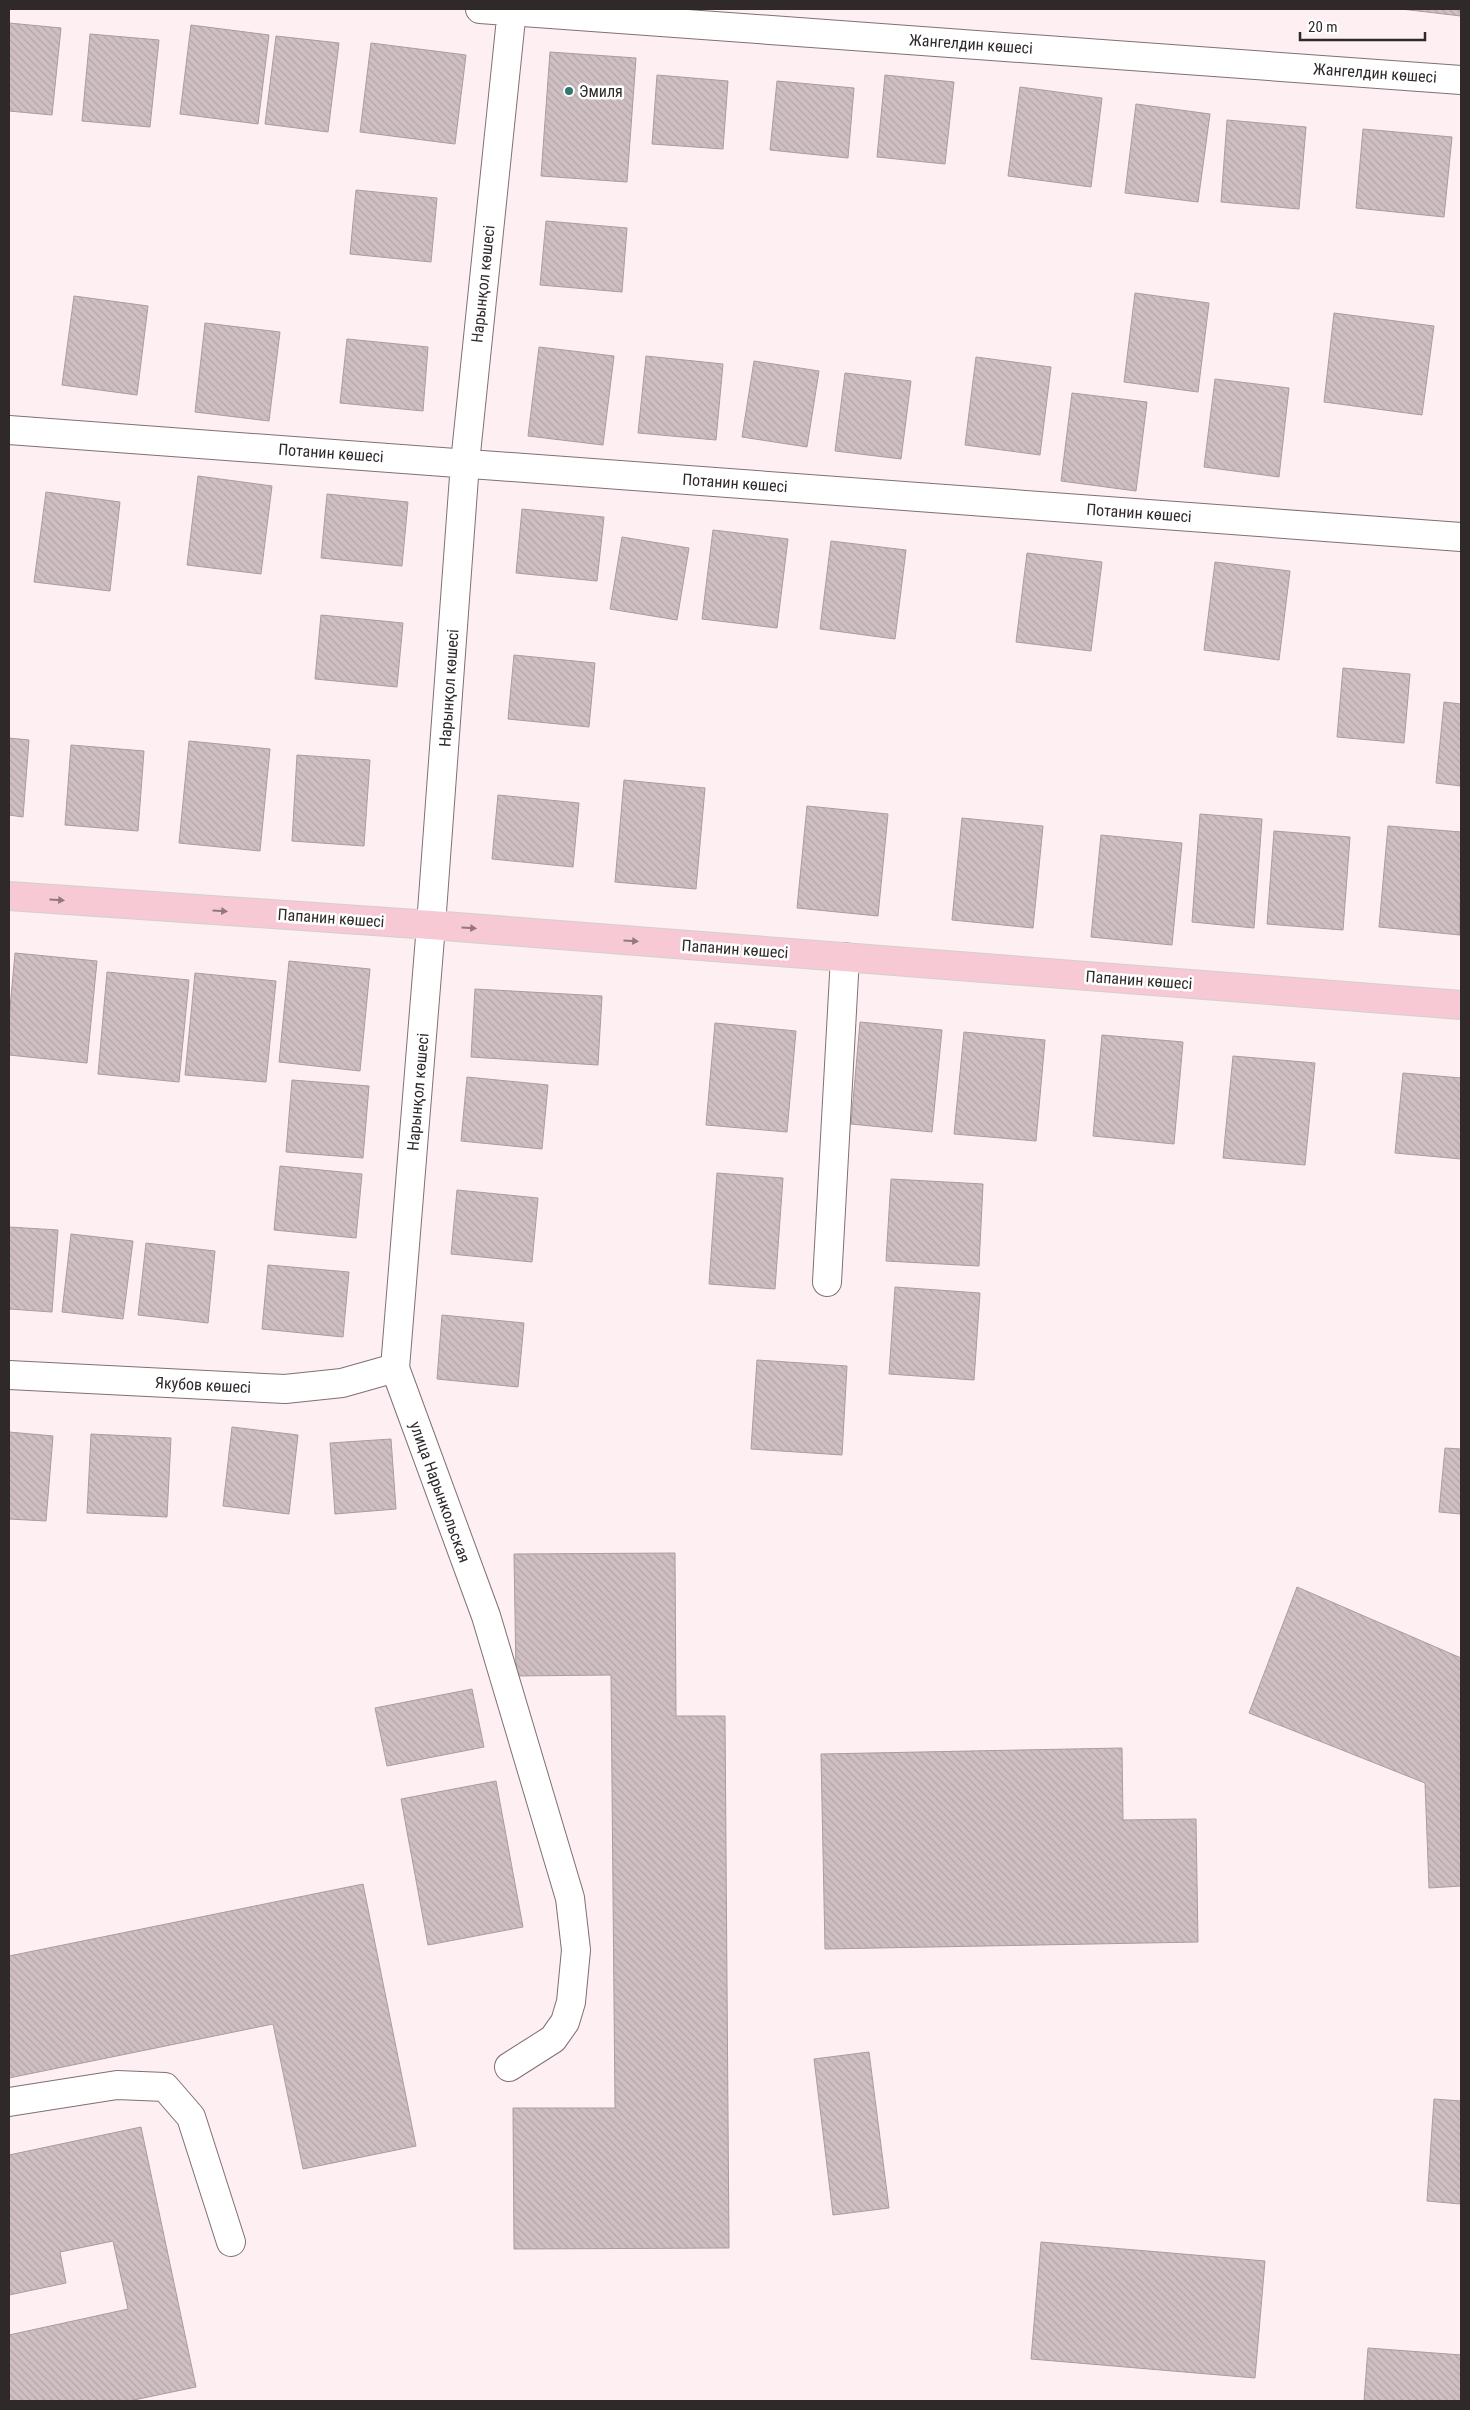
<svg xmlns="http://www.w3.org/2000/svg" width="1470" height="2410" viewBox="0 0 1470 2410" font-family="'Roboto Condensed',sans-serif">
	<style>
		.building { fill: url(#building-back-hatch); stroke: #ac9c9f }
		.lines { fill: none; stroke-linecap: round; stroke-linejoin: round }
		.minor-casing { stroke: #7e7073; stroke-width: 30 }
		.major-casing { stroke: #d1d0d0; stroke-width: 30 }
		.minor { stroke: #fff; stroke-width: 28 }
		.major { stroke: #f7c9d4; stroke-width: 28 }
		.oneway { fill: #93797f }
		.poi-dot { fill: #30776f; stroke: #fff; stroke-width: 2 }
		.labels { text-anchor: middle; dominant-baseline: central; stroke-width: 5; stroke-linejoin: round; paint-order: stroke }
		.street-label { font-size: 16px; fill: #2f292a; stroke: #fff }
		.poi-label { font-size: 16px; fill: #2f292a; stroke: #fff; text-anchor: start }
	</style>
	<defs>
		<pattern id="building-back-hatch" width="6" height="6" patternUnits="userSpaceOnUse" patternTransform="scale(1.25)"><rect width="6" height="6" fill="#cfbfc2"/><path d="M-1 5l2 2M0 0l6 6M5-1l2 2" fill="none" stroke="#b2a4a7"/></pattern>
	</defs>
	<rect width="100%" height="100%" fill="#fdeff2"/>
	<path class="building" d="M1401,9H1461V16Z
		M9,23L61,28L52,115L9,111Z
		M191,25L269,35L258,124L180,114Z
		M90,34L159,40L150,127L82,121Z
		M276,36L339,43L328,132L265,124Z
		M371,43L466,55L455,144L360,132Z
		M550,52L636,58L627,182L541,176Z
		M657,75L728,81L723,149L652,144Z
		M885,75L954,82L945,164L877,157Z
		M777,81L854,88L848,158L770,150Z
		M1020,87L1102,98L1091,187L1008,176Z
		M1136,104L1210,114L1198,202L1125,193Z
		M1227,120L1306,127L1299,209L1221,202Z
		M1363,129L1452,137L1444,217L1356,208Z
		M356,190L437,198L431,262L350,254Z
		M546,221L627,228L622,292L540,285Z
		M1135,293L1209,303L1198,392L1124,382Z
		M74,296L148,306L137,395L62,385Z
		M1334,313L1434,326L1422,415L1324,402Z
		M205,323L280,332L269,421L195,412Z
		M347,339L428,347L423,411L340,403Z
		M539,347L614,356L603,445L528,436Z
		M646,356L723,364L716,440L638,433Z
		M976,357L1051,367L1040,455L965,445Z
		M754,361L819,371L807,447L742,437Z
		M845,373L911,381L901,459L835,451Z
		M1215,379L1289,388L1279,477L1204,467Z
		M1072,393L1147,402L1136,491L1061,481Z
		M198,476L272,486L261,574L187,565Z
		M46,492L120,502L110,591L34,582Z
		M327,494L408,502L402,566L321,558Z
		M522,509L604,517L597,581L516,573Z
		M713,530L788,539L777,628L702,619Z
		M622,537L689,548L677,620L610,609Z
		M831,541L906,550L895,639L820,629Z
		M1027,553L1102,562L1091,651L1016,642Z
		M1215,562L1290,571L1279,660L1204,650Z
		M321,615L403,623L397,687L315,679Z
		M514,655L595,663L589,727L508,719Z
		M1343,668L1410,674L1404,743L1337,737Z
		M1444,702L1461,704V786L1436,783Z
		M9,738L29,740L23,817L9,815Z
		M189,741L270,749L260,851L179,843Z
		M71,745L144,751L138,831L65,825Z
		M297,755L370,760L364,846L292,841Z
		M624,780L705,788L696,889L615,882Z
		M498,795L579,803L573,867L492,859Z
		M807,806L888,814L878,916L797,908Z
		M1200,814L1262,819L1254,928L1192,922Z
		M962,818L1043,826L1033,928L952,920Z
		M1388,826L1461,832L1460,935L1379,927Z
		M1274,831L1350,837L1343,930L1267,924Z
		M1101,835L1182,843L1172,945L1091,937Z
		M15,953L97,961L87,1063L9,1055V1019Z
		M289,961L370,969L360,1071L279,1062Z
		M107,972L189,980L179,1082L98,1074Z
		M195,973L276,981L266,1082L185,1075Z
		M475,989L602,996L598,1065L471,1057Z
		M860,1022L942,1030L932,1132L851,1124Z
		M715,1023L796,1031L787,1132L706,1125Z
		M964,1032L1045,1040L1036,1141L954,1134Z
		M1102,1035L1183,1042L1174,1144L1093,1136Z
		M1233,1056L1315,1063L1305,1165L1223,1158Z
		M1403,1073L1461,1078V1159L1395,1153Z
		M467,1077L548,1085L542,1149L461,1141Z
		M292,1080L369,1086L363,1158L286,1152Z
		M280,1166L362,1174L356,1238L274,1230Z
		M717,1173L783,1178L775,1289L709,1284Z
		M891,1179L983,1184L979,1266L886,1261Z
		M457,1190L538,1198L532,1262L451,1254Z
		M9,1227L58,1230L52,1312L9,1309Z
		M71,1234L133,1241L123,1319L62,1312Z
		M146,1243L215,1251L208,1323L138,1315Z
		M268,1265L349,1272L343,1337L262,1329Z
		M895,1287L980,1293L974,1380L889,1374Z
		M442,1315L524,1323L518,1387L437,1379Z
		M757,1360L847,1366L842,1455L751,1449Z
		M232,1427L298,1435L289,1514L223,1506Z
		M9,1432L53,1436L46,1521L9,1519Z
		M91,1434L171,1438L167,1517L87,1513Z
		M391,1439L396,1509L335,1514L330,1443Z
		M1445,1448L1461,1449V1514L1439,1512Z
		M675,1553L676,1716H725L729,2248L514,2249L513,2108H615L611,1675L516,1676L514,1554Z
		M1297,1587L1461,1658V1886L1429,1888L1425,1783L1249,1713Z
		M472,1689L484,1747L387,1766L375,1708Z
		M1122,1748L1123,1820L1196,1819L1198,1942L825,1949L821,1754Z
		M496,1781L523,1927L428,1945L401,1799Z
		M363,1884L416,2146L303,2169L273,2024L9,2078V1956Z
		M869,2052L889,2208L833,2215L814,2059Z
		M1434,2099L1461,2101V2204L1427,2201Z
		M141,2127L196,2387L129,2401H9V2335L128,2309L113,2241L60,2252L66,2283L9,2295V2155Z
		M1041,2242L1265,2261L1255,2378L1031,2359Z
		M1368,2348L1461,2355V2401H1364Z"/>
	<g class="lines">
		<g class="minor-casing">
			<path id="minor" d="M480,9L1461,80
				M9,430L1461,537
				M827,1282L845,957
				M9,1375L285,1389L342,1383L395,1368
				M509,2067L553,2039L565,2022L571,2002L576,1950L570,1898L486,1616L395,1368L431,925L465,463L512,9
				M9,2102L117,2085L165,2087L191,2117L231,2242"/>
		</g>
		<g class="major-casing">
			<path id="major" d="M9,896L431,925L1461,1005"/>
		</g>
		<use href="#minor" class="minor"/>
		<use href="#major" class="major"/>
	</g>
	<defs><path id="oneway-solid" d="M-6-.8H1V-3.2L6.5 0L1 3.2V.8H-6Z" transform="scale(1.25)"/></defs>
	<g class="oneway">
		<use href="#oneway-solid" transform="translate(57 900) rotate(4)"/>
		<use href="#oneway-solid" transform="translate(220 911) rotate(4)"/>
		<use href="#oneway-solid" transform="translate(469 928) rotate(4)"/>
		<use href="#oneway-solid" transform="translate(631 941) rotate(4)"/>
	</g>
	<circle class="poi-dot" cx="569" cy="91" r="5"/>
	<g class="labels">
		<g class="street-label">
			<text transform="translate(971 44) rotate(4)">Жангелдин көшесі</text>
			<text transform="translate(1375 73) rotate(4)">Жангелдин көшесі</text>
			<text transform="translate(483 284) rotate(-84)">Нарынқол көшесі</text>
			<text transform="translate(331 453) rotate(4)">Потанин көшесі</text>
			<text transform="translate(735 483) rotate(4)">Потанин көшесі</text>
			<text transform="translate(1139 513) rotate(4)">Потанин көшесі</text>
			<text transform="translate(449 688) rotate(-86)">Нарынқол көшесі</text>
			<text transform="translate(331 918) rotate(4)">Папанин көшесі</text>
			<text transform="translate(735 949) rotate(4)">Папанин көшесі</text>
			<text transform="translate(1139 980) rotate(4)">Папанин көшесі</text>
			<text transform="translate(418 1092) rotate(-85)">Нарынқол көшесі</text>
			<text transform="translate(203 1385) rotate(3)">Якубов көшесі</text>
			<text transform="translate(440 1492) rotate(70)">улица Нарынкольская</text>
		</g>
		<g class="poi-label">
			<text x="579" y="91">Эмиля</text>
		</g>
	</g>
	<rect width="1470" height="2410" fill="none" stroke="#2f292a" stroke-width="20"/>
	<path d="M1300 32v8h125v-8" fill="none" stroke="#2f292a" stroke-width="2.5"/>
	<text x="1308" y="32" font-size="15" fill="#2f292a" stroke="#ffffff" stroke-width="4" paint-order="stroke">20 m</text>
</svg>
